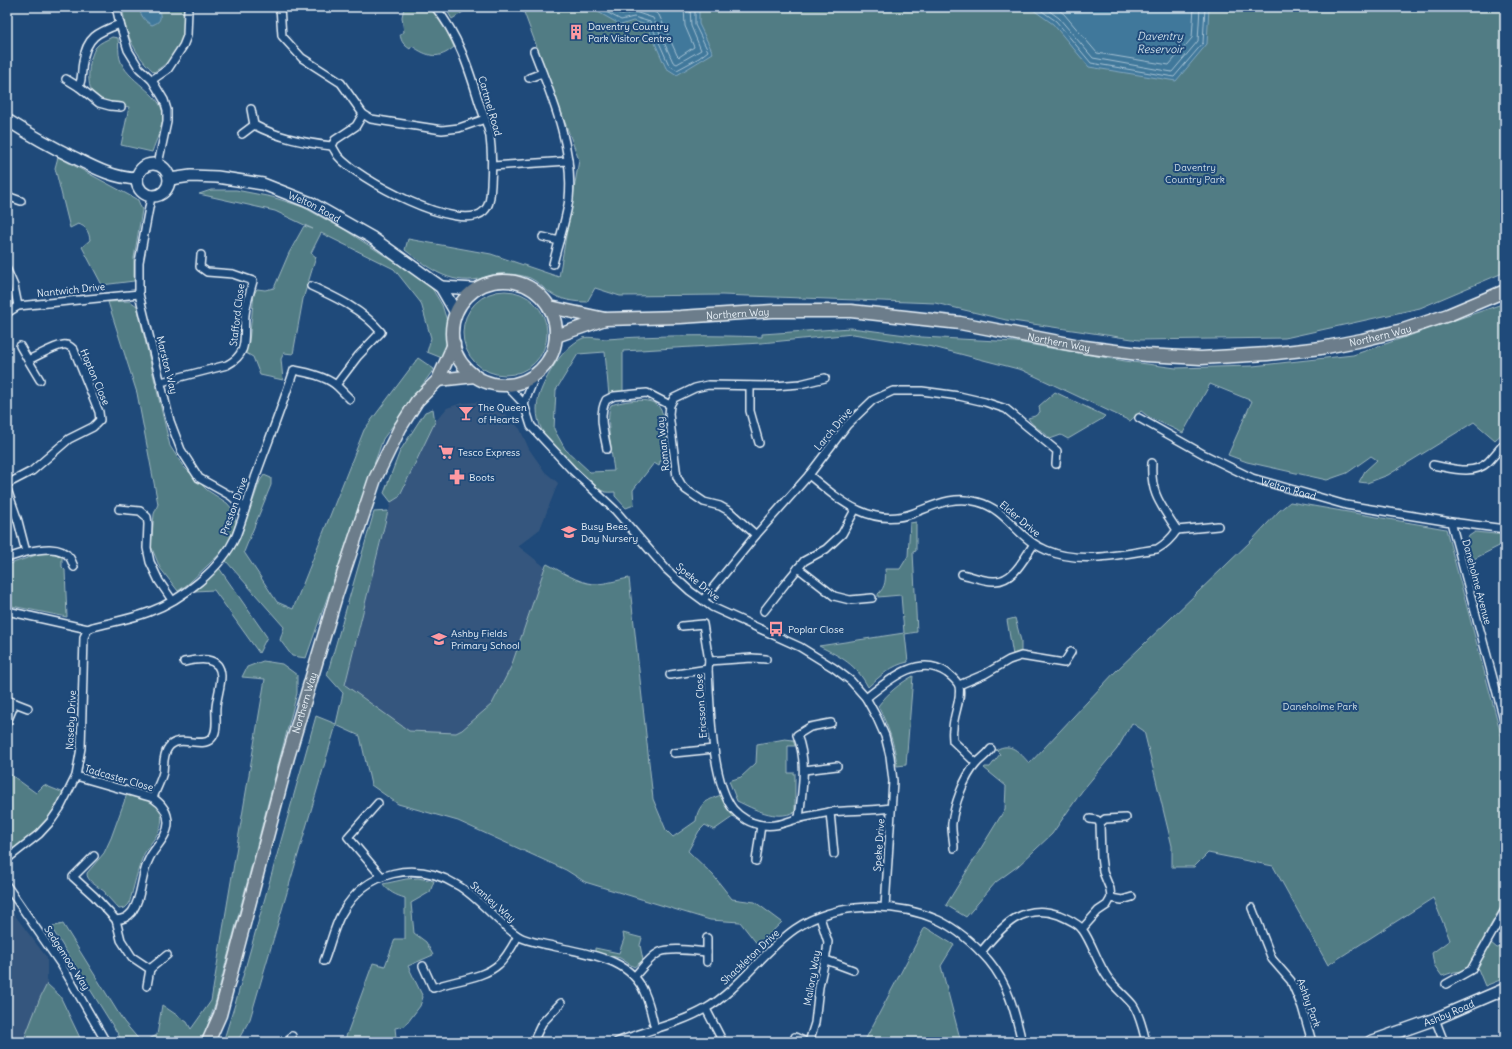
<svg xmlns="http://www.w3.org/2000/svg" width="1512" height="1049" viewBox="0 0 1512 1049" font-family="Delius,sans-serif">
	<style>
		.built { fill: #36577e }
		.green { fill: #517c84; stroke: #9cb6be }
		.water { fill: #40789b; stroke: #83a8c0 }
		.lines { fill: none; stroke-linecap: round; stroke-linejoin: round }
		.shore { stroke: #a5c1d3; stroke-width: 1 }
		.street-casing { stroke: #e8f1f8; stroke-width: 10 }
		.secondary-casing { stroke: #e8f1f8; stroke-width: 14 }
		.primary-casing { stroke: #e8f1f8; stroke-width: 15 }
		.street { stroke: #1f4a7a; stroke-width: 7 }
		.secondary { stroke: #1f4a7a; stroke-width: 11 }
		.primary { stroke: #6c7d8b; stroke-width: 12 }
		.labels { text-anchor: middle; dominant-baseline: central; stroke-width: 4; stroke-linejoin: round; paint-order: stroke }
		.poi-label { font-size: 10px; fill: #e8f1f8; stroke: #1f4a7a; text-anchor: start }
		.street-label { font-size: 10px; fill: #e8f1f8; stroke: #1f4a7a }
		.park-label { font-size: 10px; fill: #d1dfe7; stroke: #1f4a7a }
		.water-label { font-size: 11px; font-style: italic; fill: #cfdfea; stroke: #1f4a7a }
	</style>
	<rect width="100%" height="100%" fill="#1f4a7a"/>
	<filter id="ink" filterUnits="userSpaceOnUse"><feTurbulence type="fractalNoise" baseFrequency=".025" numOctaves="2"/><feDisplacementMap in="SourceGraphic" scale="8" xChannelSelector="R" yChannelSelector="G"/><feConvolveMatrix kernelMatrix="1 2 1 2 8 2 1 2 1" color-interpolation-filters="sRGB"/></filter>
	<g filter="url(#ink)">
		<path class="built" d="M479,402L501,409L520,429L529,449L545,472L558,483L540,529L518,546L545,567L511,667L492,704L462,730L456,733L409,731L345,686L391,502L400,497L435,422L447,408L462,403Z
			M7,905L47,958V984L60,996L82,1042H7Z"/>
		<path class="green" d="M121,7H185C183,16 185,23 185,32C184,50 168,63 154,72C140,60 130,43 125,25C124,19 124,13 121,7Z
			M404,7H430L447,32L454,47C439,60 428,57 412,46L410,49C404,45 401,42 400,34L404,32L402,17Z
			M448,7H471L452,19L446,9Z
			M522,7H1505V272L1420,308L1285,338L1139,340L1006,320L935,303L722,295L620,296L595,288L587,302C574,302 560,300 549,292C543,288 537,281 530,278C519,274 504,273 493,275C488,276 484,278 479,279C449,285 427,267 405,250L408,239L491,254L559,277L579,160Z
			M112,37L118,38C119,44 118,53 120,59C126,81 161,93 163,114C163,127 156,140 152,152L121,145L129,107C118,104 102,103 94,94C85,86 89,56 96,47C100,42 107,40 112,37Z
			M58,157L138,200L142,210L134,258V281L102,285L82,247L90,240C89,232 86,226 78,224L70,228L55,168Z
			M211,190H236L272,197L303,207L345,230L424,281L433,290L442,305L449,327V347L442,358L427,352L431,338L421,303L394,269L321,233L311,253L316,257L303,299L293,354L284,353L281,359L283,380L260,375L253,357L244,352L249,342L254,294L257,289L265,290L274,288L289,253L304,226L313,229L275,211L199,194Z
			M463 333a42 42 0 1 1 84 0a42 42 0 1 1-84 0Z
			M130,301L137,306L170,446L183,466L207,490L227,503L233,510L236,523L227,547L188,584L178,591L160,568L151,546L154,514L158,504L137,393L108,302Z
			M1505,303V431L1495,440L1474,422L1388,475L1367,483L1359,482L1365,471L1377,460L1371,456L1347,473L1327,480L1247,462L1228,455L1252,401L1210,384L1183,433L1149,417L1141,411L1130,421L1022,370L933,347L853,334L761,343L623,351V392L609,396L605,352L578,354L556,390L554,429L565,449L590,472L614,471C612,456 605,416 611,405C623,401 651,396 659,407C668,418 667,448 669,463L660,461L659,466L654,463L633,490L634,505L626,508L615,496V492C611,492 606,493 603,491C598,490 592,484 588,480C567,464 537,439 537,409C537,394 546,379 553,367C560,356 571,343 583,338C588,336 601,339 607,339C659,335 710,335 762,337V334L851,328L922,337L1016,342L1125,361L1176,368L1253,366L1353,355Z
			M418,358L434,369L383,439L306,658L292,656L280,640L284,627L226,561L240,538L260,481L264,475L271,478V485L244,552L277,602L293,609L364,430Z
			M1055,392L1105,416L1102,419L1068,439L1061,435L1050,439C1043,429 1034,429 1028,418L1035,416L1040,412L1039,406Z
			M433,409L435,422L399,497L391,502L384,493L400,451L425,412Z
			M1290,502L1446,529L1505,749V900L1484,937L1497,948L1505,946V978L1485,986L1478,969L1454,972L1442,976L1434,965L1432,953L1450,940L1433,898L1328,965L1273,866L1208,853L1194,867H1172V846L1144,731L1132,723L1117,749L1082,791L1052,834L1018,866L996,882L966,917L946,905L1005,809L1006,786L984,768L985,767H990L1000,754L996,750C1011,741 1020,753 1029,763H1030L1116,671L1252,540L1279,511Z
			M388,511L345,685L409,731L456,733L462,730L492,704L511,667L545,567L547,564C561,571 578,583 594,584C606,584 618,580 629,578L653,799L666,830L673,837L696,821C698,804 707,800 721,795L728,809L734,816L714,830L705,825L699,831L688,851L713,875L732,899L755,902L782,922L758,945L740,922L710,920L585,882L566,870L458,821L398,804L371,785L360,736L336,725L250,1019L237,1042H223L236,1001L316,716L336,724L343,693L327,675L374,512Z
			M916,522V551L913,552L917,632L905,634L908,662C892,665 880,676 868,687C856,664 841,657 819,646L904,633L901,595L878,597V594C886,587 886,578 885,569H900L908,556L910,523Z
			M1475,532L1505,535V543L1470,561L1465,543L1469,536Z
			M42,553H53L62,557V567L65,570L67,617L7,605V565Z
			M219,568L267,637L259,653L214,590L195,591Z
			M1015,618L1021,641V653L1013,655L1007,620Z
			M263,661L282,664L297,675V693L215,1004L205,1033L198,1042H143L157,1035L162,1005L187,1022L191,1029L211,1001L265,679L242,677L247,667Z
			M913,676L906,765L897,766C895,744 888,726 878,706C888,693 899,684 913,676Z
			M785,739L793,740L795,746H788V773H795V812C775,821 754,809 737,801L729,781L741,777L756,763L757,744Z
			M7,772L36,793L44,785L64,793L45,822L27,839L7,854Z
			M127,794C134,796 144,797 151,801C163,808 164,822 158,833C154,840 148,846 144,854C137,870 134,887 129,904L125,908L119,909L106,895L105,892C99,887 86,881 87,873L104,853L111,838Z
			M418,878L434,881L430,892L411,903L414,933L426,942L433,955L408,966L423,997L420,1006L405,1026L395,1028L396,1037L393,1042H344L373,963L385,966L395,939H405V898C395,895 389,892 383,884L406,879Z
			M63,924L124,1022L141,1042H123L51,927Z
			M925,927L954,945L941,966L961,1042H864Z
			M623,933L642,938L640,945L643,960L634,967L620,958L595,952V948L619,953L624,939Z
			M47,984L60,996L82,1042H23L40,998Z"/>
		<path class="water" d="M138,7H159C160,17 163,21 152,25C144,21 141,15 138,7Z
			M589,7H699V24L713,53L677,75L666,68L647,25L633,21L621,25Z
			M1029,7H1209L1207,44L1176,81L1089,67L1053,24Z"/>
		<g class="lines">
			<path class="shore" d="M597,7L621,20L634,17L650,22L669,65L677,70L699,58L708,51L695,25V7
				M607,7L622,15L635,12L653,18L673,62L677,64L701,50L691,26L690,7
				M640,7L653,11L659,15L677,55L679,57L694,47L685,26L684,7
				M1036,7L1056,21L1091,63L1174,77L1203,43L1205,7
				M1044,7L1059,18L1093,58L1172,72L1198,41L1200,7
				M1055,7L1064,14L1097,53L1169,65L1192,38L1194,7"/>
			<g class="street-casing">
				<g id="street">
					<path d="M114,7L117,11L120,24L128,50L139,68L152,80L164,100L167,110V122L158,164"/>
					<path d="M280,7L282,36L302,58L341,83L363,114L371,119L442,130L459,128L485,119"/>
					<path d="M534,51C552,97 574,148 569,199C566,221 558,243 553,264"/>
					<path d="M529,78L542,73"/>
					<path d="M66,79L79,87L99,103L110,106L121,107"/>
					<path d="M152,80L168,69L183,46L187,36L188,9"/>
					<path d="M79,87C83,76 81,72 83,62C86,37 98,32 120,24"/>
					<path d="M251,109L254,125"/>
					<path d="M242,134L254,125C279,138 304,143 332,146L335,140L356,126L363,114"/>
					<path d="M332,146C334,149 336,153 338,156C356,178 460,235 484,211C491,204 490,194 491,185C492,169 492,153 490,137C488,125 483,114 479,102C469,69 458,34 435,7"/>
					<path d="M492,166L568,161"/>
					<path d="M7,196L21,201"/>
					<path d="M151,197L139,262V294L170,421L181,450L199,478L231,496L245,508"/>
					<path d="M543,237L559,241"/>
					<path d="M7,270L14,286L18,306"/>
					<path d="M7,313L18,306L139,294"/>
					<path d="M20,346L28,360"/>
					<path d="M161,382L227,365C250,353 243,337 245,315C246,304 250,292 253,281L233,274L207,272L200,267L201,255"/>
					<path d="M336,385L350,399"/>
					<path d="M506,385L524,404L531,426L572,470L615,510L666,569L690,591L712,607L800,647L834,668L851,681L866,698L877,718L885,736L890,756L893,781L885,907"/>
					<path d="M750,386V411L759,443"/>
					<path d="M524,404L536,374"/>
					<path id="s1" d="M1139,418L1205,455L1252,478L1346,505L1451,522"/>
					<path d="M607,449C604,433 598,415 606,400L614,396L647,393L670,405"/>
					<path d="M1152,463C1150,494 1161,505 1177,530L1218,526"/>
					<path d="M1433,465C1451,468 1473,476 1488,462C1494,456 1499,449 1505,443"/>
					<path d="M809,475C839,500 871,529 914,513C935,505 954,495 978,502C1004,509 1012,529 1033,543C1037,546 1042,548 1046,550C1081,565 1120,554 1157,549C1166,544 1171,539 1177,530"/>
					<path d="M7,484L32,471L69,439L93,427L100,420L99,412L74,350C71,347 68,344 63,345C54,346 38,356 28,360L40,380"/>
					<path d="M7,489L18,521L26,552C40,549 61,545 70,558C72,561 73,565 74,567"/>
					<path d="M119,509L140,511L147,517L148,524L147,548L150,562L159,581L172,600"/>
					<path d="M1505,529L1451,522L1505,723"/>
					<path d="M756,535L729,511L720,506L704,502L685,489L681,484L677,477L669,414L670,405L674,398L695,388L708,385L774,386L800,384L825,378"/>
					<path d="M7,558L26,552"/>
					<path d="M798,568L834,596L850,600L872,598"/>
					<path d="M962,574C971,576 986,582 995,581C1014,581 1024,558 1034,544"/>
					<path d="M703,600L756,535L809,475L847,425L873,400L893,391H922L959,396L985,402L1006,409L1057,451L1056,464"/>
					<path d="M7,611L88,629L93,627C112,622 131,619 149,612C182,600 221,569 236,536C243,518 249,497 255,478C268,442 282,407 294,370C309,373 324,376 336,385L358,356L381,332C363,310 337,298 311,286"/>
					<path d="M764,611L785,584L804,561L826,549L842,534L855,510"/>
					<path d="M682,626L703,624L709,661L708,669C710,704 711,781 733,809C740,817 751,824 762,825C778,827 785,822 800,818C810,816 820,814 830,812C850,810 871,811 891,808"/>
					<path d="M709,661L752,658L766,659"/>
					<path d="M670,675L708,669"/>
					<path d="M959,685L985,674L1009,660L1021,656L1064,663L1071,652"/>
					<path d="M866,698C888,681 918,653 947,673C951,676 957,681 959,686C962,699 953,715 953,729C952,733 953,737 953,741L976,763"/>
					<path d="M7,700L15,703L7,722"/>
					<path d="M15,703L28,708"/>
					<path d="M674,753L714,749"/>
					<path d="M804,770L837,766"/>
					<path d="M76,776L153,798C162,804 168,811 168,823C168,836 156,846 150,857C140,875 143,896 132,912C127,918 123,919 116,920"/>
					<path d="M153,798C156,789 161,781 163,772C164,764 163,755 168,748C178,733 201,749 211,739C219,732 215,716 216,707C217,697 221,686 221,676C220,655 198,659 184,662"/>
					<path d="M378,803L348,837L381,876"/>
					<path d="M830,812L834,854"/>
					<path d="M799,819C802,789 808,763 797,735L810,727L831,723"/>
					<path d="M1090,819L1097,820L1100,823"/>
					<path d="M954,848C954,840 951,831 952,823C954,806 964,777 976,764C981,758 986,756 991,749"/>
					<path d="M94,856L73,877L94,896L116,920L121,940L132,957L150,969L147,986"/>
					<path d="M7,859L39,834L51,821L60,808L76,776L81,748L84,637L88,629"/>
					<path d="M756,861L761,825"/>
					<path d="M7,886L62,966L106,1042"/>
					<path d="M1111,898L1122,900L1132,897"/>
					<path d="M1252,908L1272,959L1291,981L1302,1007L1312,1042"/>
					<path d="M1082,929L1098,911L1107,905L1111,898L1110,889L1103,872L1101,857L1100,823L1105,819L1126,818"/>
					<path d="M707,938V962"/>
					<path d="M981,952C1002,926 1023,902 1059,915C1066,918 1078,923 1082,929C1093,944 1097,963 1108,978C1115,988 1125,995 1133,1005C1140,1015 1143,1030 1146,1042"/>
					<path d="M826,960L853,970"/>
					<path d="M324,961C330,946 334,926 342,913C366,870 416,860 457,885C480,898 496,922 518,936C528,942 541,943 553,946C586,954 631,957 645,994C650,1005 652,1017 655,1029"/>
					<path d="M423,966L433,988C453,980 483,979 499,964C507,957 513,945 518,936"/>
					<path d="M150,969L167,955"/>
					<path d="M635,976C642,968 650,957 660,952C671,947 695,951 707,952"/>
					<path d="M1446,984L1471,970L1505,910"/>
					<path d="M706,1009L723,1042"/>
					<path d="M1435,1019L1444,1042"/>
					<path d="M795,1037L806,1042"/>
					<path d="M289,1042L292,1036"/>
					<path d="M533,1042L542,1023L561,1003"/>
					<path d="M617,1042C646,1030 677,1025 705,1009C740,989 762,952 795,929C835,902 895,901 938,920C957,929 976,946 989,961C1009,985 1015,1013 1022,1042"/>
					<path d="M809,1042L815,1023L819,987L827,950L828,942L820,917"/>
				</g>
			</g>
			<g class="secondary-casing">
				<g id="secondary">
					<path d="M7,120C29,134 52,147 75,158C95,168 114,178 137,179"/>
					<circle cx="153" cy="180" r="16"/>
					<path id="s2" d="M170,179L191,176L217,177L263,184L311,203L371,237L441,287L456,313"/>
					<path d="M441,287L475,289"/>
					<path id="s3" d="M1370,1042L1435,1019L1505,989"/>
				</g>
			</g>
			<g class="primary-casing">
				<g id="primary">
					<circle cx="504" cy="333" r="52"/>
					<path id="s4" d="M550,307L605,319L680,317L773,311H851L960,323L1085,347L1146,355L1201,358L1267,354L1321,348L1362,340L1403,330L1448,315L1505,291"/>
					<path d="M556,336L605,319"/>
					<path d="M438,380L475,376"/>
					<path id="s5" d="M208,1042L220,1015L288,757L336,596L375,479L400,428L417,401L438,380L454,344"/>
				</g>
			</g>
			<use href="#street" class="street"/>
			<use href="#secondary" class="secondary"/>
			<use href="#primary" class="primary"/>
		</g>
	</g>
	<defs>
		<g id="building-bare" transform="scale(1.2)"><path d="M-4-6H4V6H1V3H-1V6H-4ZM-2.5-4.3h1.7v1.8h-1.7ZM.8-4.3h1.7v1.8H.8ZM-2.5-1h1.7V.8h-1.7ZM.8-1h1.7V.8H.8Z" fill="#ff9aa2" stroke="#1f4a7a" stroke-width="2.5" paint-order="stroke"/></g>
		<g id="bar-bare" transform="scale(1.2)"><path d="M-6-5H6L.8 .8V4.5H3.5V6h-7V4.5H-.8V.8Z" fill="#ff9aa2" stroke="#1f4a7a" stroke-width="2.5" paint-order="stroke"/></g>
		<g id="supermarket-bare" transform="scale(1.2)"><path d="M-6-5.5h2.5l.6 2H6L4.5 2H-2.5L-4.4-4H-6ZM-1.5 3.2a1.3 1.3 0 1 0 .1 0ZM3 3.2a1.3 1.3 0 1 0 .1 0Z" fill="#ff9aa2" stroke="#1f4a7a" stroke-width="2.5" paint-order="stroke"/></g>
		<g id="pharmacy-bare" transform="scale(1.2)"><path d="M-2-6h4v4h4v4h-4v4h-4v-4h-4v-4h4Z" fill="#ff9aa2" stroke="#1f4a7a" stroke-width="2.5" paint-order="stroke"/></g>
		<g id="school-bare" transform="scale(1.2)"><path d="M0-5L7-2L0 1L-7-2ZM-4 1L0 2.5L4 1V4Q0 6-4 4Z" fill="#ff9aa2" stroke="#1f4a7a" stroke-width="2.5" paint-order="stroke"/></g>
		<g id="bus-bare" transform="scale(1.2)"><path d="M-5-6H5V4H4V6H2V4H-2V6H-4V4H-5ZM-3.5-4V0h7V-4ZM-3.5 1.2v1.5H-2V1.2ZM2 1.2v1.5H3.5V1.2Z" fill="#ff9aa2" stroke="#1f4a7a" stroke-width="2.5" paint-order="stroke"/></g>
	</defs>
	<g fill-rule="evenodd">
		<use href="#building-bare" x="576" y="32"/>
		<use href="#bar-bare" x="466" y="413"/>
		<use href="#supermarket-bare" x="446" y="452"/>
		<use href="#pharmacy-bare" x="457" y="477"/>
		<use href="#school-bare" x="569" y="532"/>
		<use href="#bus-bare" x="776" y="629"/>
		<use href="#school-bare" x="439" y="639"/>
	</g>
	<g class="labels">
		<g class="poi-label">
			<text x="588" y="26">Daventry Country<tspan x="588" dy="12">Park Visitor Centre</tspan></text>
			<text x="478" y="407">The Queen<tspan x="478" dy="12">of Hearts</tspan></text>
			<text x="458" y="452">Tesco Express</text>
			<text x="469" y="477">Boots</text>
			<text x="581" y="526">Busy Bees<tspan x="581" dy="12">Day Nursery</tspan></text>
			<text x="788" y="629">Poplar Close</text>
			<text x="451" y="633">Ashby Fields<tspan x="451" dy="12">Primary School</tspan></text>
		</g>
		<g class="street-label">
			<text transform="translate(490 106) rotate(74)">Cartmel Road</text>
			<text stroke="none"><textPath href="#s2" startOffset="150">Welton Road</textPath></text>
			<text transform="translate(71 290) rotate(-6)">Nantwich Drive</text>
			<text stroke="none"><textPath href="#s4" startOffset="189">Northern Way</textPath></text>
			<text transform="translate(237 315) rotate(-83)">Stafford Close</text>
			<text stroke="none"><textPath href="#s4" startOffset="837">Northern Way</textPath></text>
			<text stroke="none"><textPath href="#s4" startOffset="513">Northern Way</textPath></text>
			<text transform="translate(167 365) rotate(76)">Marston Way</text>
			<text transform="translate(95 377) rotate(67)">Hopton Close</text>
			<text transform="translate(833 429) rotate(-50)">Larch Drive</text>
			<text transform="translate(663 444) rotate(-96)">Roman Way</text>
			<text stroke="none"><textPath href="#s1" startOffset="166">Welton Road</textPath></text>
			<text transform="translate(234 506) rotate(-70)">Preston Drive</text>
			<text transform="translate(1020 519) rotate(40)">Elder Drive</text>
			<text transform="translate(698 582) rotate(39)">Speke Drive</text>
			<text transform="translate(1477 582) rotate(75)">Daneholme Avenue</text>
			<text stroke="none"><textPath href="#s5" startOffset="353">Northern Way</textPath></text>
			<text transform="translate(701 706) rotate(-94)">Ericsson Close</text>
			<text transform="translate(71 720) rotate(-87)">Naseby Drive</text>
			<text transform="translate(119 778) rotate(16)">Tadcaster Close</text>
			<text transform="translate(879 845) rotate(-86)">Speke Drive</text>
			<text transform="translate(493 902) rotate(41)">Stanley Way</text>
			<text transform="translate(750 957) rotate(-43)">Shackleton Drive</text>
			<text transform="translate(67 958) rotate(57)">Sedgemoor Way</text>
			<text transform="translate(812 978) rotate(-80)">Mallory Way</text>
			<text transform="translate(1309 1003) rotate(70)">Ashby Park</text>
			<text stroke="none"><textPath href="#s3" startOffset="84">Ashby Road</textPath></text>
		</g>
		<g class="park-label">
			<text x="1195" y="167">Daventry<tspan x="1195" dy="12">Country Park</tspan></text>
			<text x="1320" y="706">Daneholme Park</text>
		</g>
		<g class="water-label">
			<text x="1160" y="36">Daventry<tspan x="1160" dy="13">Reservoir</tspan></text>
		</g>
	</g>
	<rect width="1512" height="1049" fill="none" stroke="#1f4a7a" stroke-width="24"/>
	<rect x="12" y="12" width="1488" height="1025" fill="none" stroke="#e8f1f8" stroke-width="1.5" filter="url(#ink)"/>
</svg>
